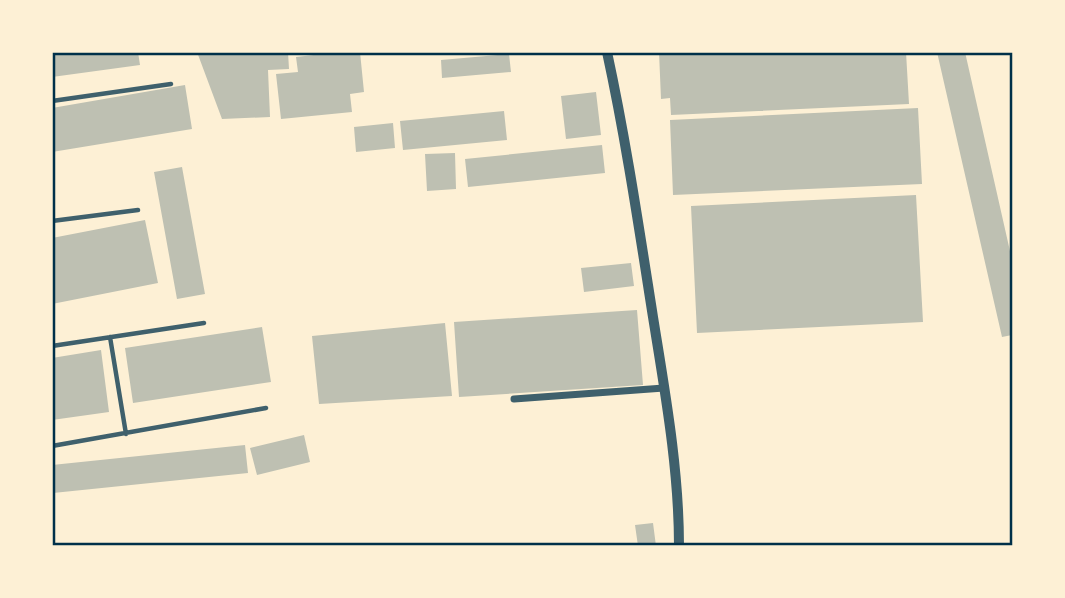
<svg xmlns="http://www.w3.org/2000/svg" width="1065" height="598" viewBox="0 0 1065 598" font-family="Rubik,sans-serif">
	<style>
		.building { fill: #bec0b2 }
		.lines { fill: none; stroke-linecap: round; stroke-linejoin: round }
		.service { stroke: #3f606c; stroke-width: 4.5 }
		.minor { stroke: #3f606c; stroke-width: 7 }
		.tertiary { stroke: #3f606c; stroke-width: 10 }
		.neatline { fill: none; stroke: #003049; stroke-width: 2.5 }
	</style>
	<rect width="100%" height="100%" fill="#fdf0d5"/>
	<path class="building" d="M52,52H138L140,65L52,77Z
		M197,52H288L289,69L268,70L270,117L222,119Z
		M340,52H360L364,92L350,94L352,112L281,119L276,74L298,72L296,57Z
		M659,52H906L909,104L671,115L670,98L661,99Z
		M937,52H965L1012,260V335L1002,337Z
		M509,54L511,72L442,78L441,60Z
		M185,85L192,129L52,152V108Z
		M596,92L601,135L566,139L561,96Z
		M918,108L922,184L673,195L670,120Z
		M504,111L507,140L403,150L400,121Z
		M393,123L395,148L356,152L354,127Z
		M602,145L605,173L468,187L465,159Z
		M455,153L456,189L427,191L425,154Z
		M182,167L205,294L177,299L154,172Z
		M916,195L923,322L697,333L691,206Z
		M145,220L158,283L52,304V238Z
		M631,263L634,286L584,292L581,268Z
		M637,310L643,385L459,397L454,322Z
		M445,323L452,396L319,404L312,336Z
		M262,327L271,382L133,403L125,348Z
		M101,350L109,412L52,420V358Z
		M304,435L310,462L257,475L250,448Z
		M245,445L248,473L53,493L52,465Z
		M653,523L656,546H638L635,525Z"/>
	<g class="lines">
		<path class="service" d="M52,101L171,84
			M52,221L138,210
			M110,337L126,434
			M52,346L204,323
			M52,446L266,408"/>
		<path class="minor" d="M514,399L664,388"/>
		<path class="tertiary" d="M607,52C626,140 639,228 653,317C665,392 679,469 679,546"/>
	</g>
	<rect width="1065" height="598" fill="none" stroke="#fdf0d5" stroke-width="108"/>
	<rect x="54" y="54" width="957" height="490" class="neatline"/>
</svg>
